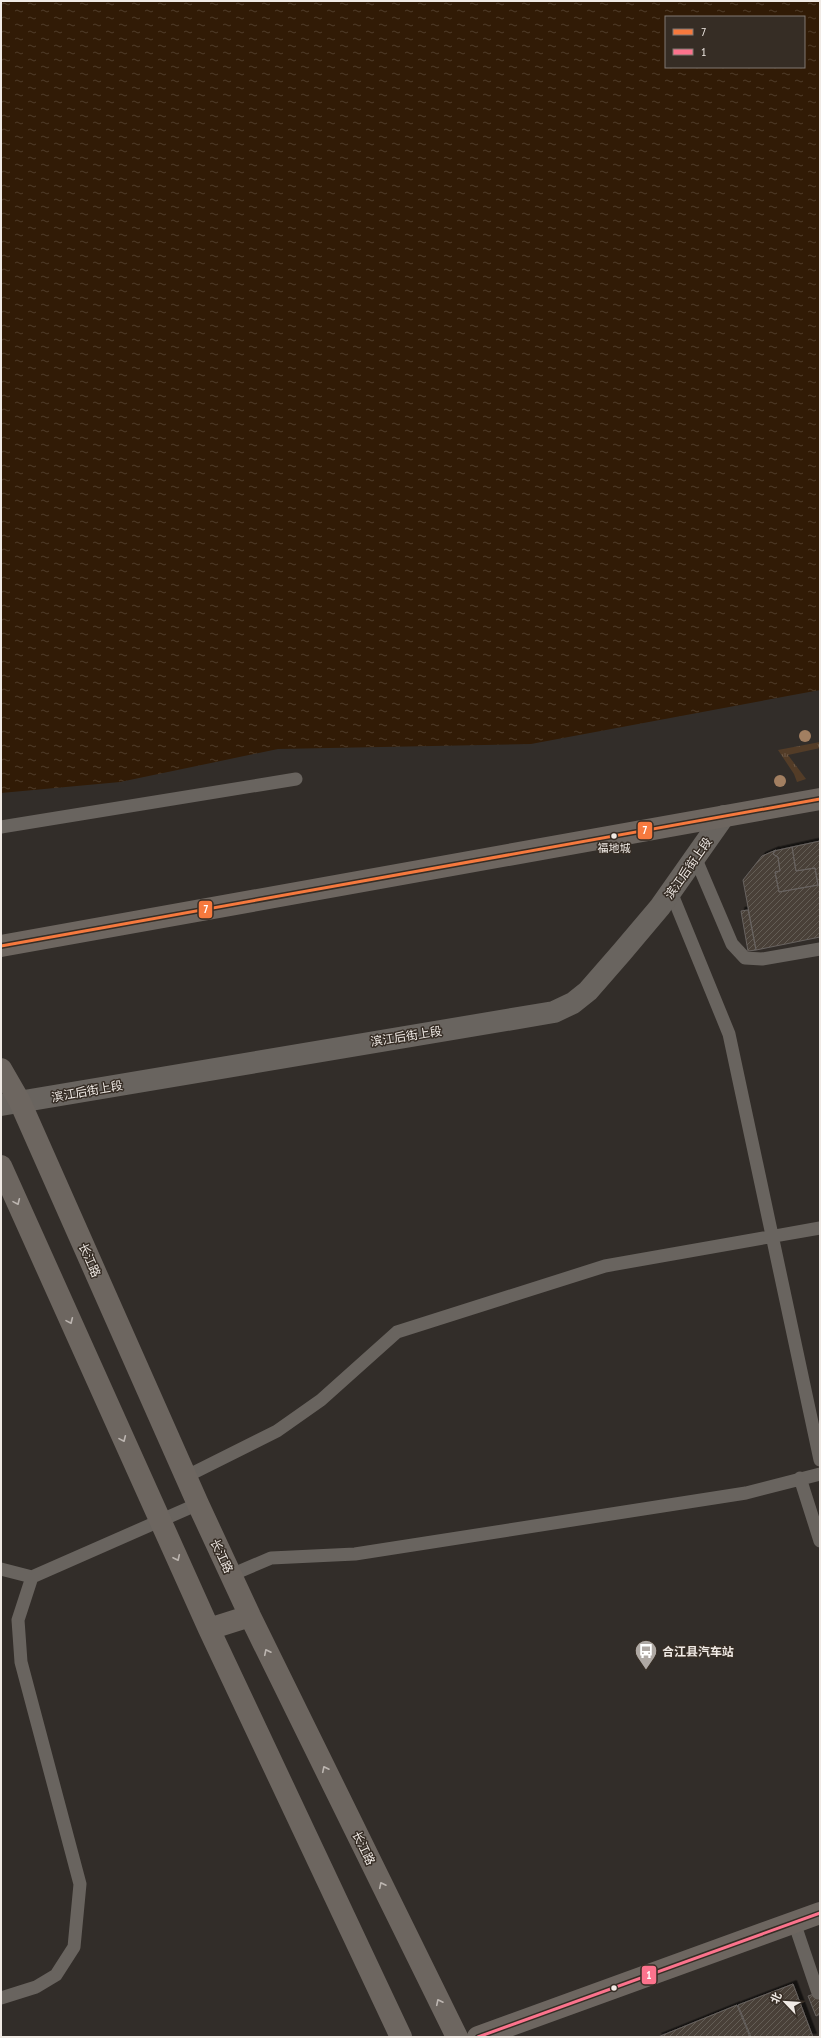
<svg xmlns="http://www.w3.org/2000/svg" width="821" height="2038" viewBox="0 0 821 2038" font-family="'PT Sans Narrow','Noto Sans SC',sans-serif">
	<style>
		.grass { fill: url(#grass-tufts) }
		.water { fill: url(#water-ripples); fill-rule: evenodd }
		.building { fill: url(#building-hatch); stroke: #686360; filter: url(#shadow) }
		.lines { fill: none; stroke-linecap: round; stroke-linejoin: round }
		.lane { stroke: #69645f; stroke-width: 13 }
		.street { stroke: #69645f; stroke-width: 22 }
		.secondary { stroke: #6d6660; stroke-width: 22 }
		.bus-1-casing { stroke: #362d25; stroke-width: 6 }
		.bus-2-casing { stroke: #362d25; stroke-width: 6 }
		.bus-1 { stroke: #f6793e; stroke-width: 3 }
		.bus-2 { stroke: #fc738d; stroke-width: 3 }
		.tree { fill: #a27f61 }
		.oneway { stroke: #bcb5b0 }
		.bus-dot { fill: #f0eae5; stroke: #362d25; stroke-width: 1.5 }
		.labels { text-anchor: middle; dominant-baseline: central; stroke-width: 3; stroke-linejoin: round; paint-order: stroke }
		.bus-label { font-size: 11px; fill: #f0eae5; stroke: #362d25 }
		.street-label { font-size: 12px; fill: #f0eae5; stroke: #362d25 }
		.poi-label { font-size: 12px; font-weight: bold; fill: #f0eae5; stroke: #362d25; text-anchor: start }
		.line-badge { stroke: #362d25; stroke-width: 1.5 }
		.badge-label { font-size: 11px; text-anchor: middle; font-weight: bold; fill: #fff }
	</style>
	<defs>
		<pattern id="grass-tufts" width="24" height="20" patternUnits="userSpaceOnUse"><rect width="24" height="20" fill="#533c27"/><path d="M3 7l-1-3M5 7V3M7 7l1-3M15 17l-1-3M17 17v-4M19 17l1-3" fill="none" stroke="#6c5846"/></pattern>
		<pattern id="water-ripples" width="26" height="14" patternUnits="userSpaceOnUse"><rect width="26" height="14" fill="#311b06"/><path d="M2 4q2-2 4 0t4 0M15 11q2-2 4 0t4 0" fill="none" stroke="#4f3c2a"/></pattern>
		<pattern id="building-hatch" width="6" height="6" patternUnits="userSpaceOnUse"><rect width="6" height="6" fill="#4a4138"/><path d="M-1 1l2-2M0 6l6-6M5 7l2-2" fill="none" stroke="#645d55"/></pattern>
		<filter id="shadow"><feDropShadow dx="3.5" dy="-3.5" stdDeviation="0" flood-color="#0009"/></filter>
	</defs>
	<rect width="100%" height="100%" fill="#322d29"/>
	<path class="grass" d="M820,742V748L788,755L806,779L797,782L794,774L778,750Z"/>
	<path class="water" d="M1,1H820V690L531,744L278,749L120,782L1,793ZM666,17H804V67H666Z"/>
	<path class="building" d="M820,841V937L756,950L743,880L762,856L776,850L773,854L778,857L780,871L775,872L779,892L818,885L815,868L796,871L792,847Z
		M792,847L796,871L815,868L818,885L779,892L775,872L780,871L778,857L773,854L774,851Z
		M748,910L756,950L748,951L741,911Z
		M793,1984L813,2037H751L738,2005Z
		M820,1992V2014L816,2016L808,1996Z
		M737,2005L750,2037H658Z"/>
	<g class="lines">
		<path class="lane" d="M1,827L296,779
			M695,857L732,944L745,958L762,959L820,949
			M671,892L729,1034L820,1460
			M185,1477L277,1431L321,1400L397,1332L605,1266L820,1228
			M800,1478L820,1541
			M1,1569L32,1577L198,1504
			M231,1575L271,1558L355,1554L746,1493L820,1474
			M794,1922L818,1993
			M1,1998L36,1987L56,1975L74,1947L80,1884L21,1662L18,1620L32,1577"/>
		<path class="street" d="M1,1105L554,1012L573,1003L588,991L622,952L660,907L724,816"/>
		<path class="secondary" d="M1,946L820,799
			M1,1069L20,1102L198,1504L250,1616L457,2037
			M1,1166L209,1629L401,2037
			M209,1629L250,1616
			M478,2037L820,1913"/>
		<g class="bus-1-casing">
			<path id="bus-1" d="M1,946L820,799"/>
		</g>
		<g class="bus-2-casing">
			<path id="bus-2" d="M478,2037L820,1913"/>
		</g>
		<use href="#bus-1" class="bus-1"/>
		<use href="#bus-2" class="bus-2"/>
	</g>
	<g class="tree">
		<circle cx="805" cy="736" r="6"/>
		<circle cx="780" cy="781" r="6"/>
	</g>
	<defs><path id="oneway-chevron" d="M-2-3.5L2.5 0L-2 3.5" fill="none" stroke-width="1.6" stroke-linecap="round" stroke-linejoin="round"/></defs>
	<g class="oneway">
		<use href="#oneway-chevron" transform="translate(17 1202) rotate(66)"/>
		<use href="#oneway-chevron" transform="translate(70 1321) rotate(66)"/>
		<use href="#oneway-chevron" transform="translate(123 1439) rotate(66)"/>
		<use href="#oneway-chevron" transform="translate(177 1558) rotate(65)"/>
		<use href="#oneway-chevron" transform="translate(267 1652) rotate(-116)"/>
		<use href="#oneway-chevron" transform="translate(325 1769) rotate(-116)"/>
		<use href="#oneway-chevron" transform="translate(382 1885) rotate(-116)"/>
		<use href="#oneway-chevron" transform="translate(439 2002) rotate(-116)"/>
	</g>
	<defs>
		<g id="bus-pin" transform="scale(1.15)"><path d="M0 17L-7.5 6A9.5 9.5 0 1 1 7.5 6Z" fill="#aea8a3" stroke="#362d25"/><path d="M-5-6H5V4H4V6H2V4H-2V6H-4V4H-5ZM-3.5-4V0h7V-4ZM-3.5 1.2v1.5H-2V1.2ZM2 1.2v1.5H3.5V1.2Z" fill="#fff"/></g>
	</defs>
	<g fill-rule="evenodd">
		<use href="#bus-pin" x="646" y="1651"/>
	</g>
	<g class="bus-dot">
		<circle cx="614" cy="836" r="3.5"/>
		<circle cx="614" cy="1988" r="3.5"/>
	</g>
	<g class="labels">
		<g class="bus-label">
			<text x="614" y="848">福地城</text>
		</g>
		<g class="street-label">
			<text transform="translate(688 868) rotate(-55)">滨江后街上段</text>
			<text transform="translate(406 1036) rotate(-9)">滨江后街上段</text>
			<text transform="translate(87 1091) rotate(-10)">滨江后街上段</text>
			<text transform="translate(90 1260) rotate(66)">长江路</text>
			<text transform="translate(222 1556) rotate(65)">长江路</text>
			<text transform="translate(364 1848) rotate(64)">长江路</text>
		</g>
		<g class="poi-label">
			<text x="662" y="1651">合江县汽车站</text>
		</g>
	</g>
	<g class="line-badge">
		<rect x="637" y="821" width="16" height="19" rx="4" fill="#f6793e"/>
		<rect x="198" y="900" width="15" height="19" rx="4" fill="#f6793e"/>
		<rect x="641" y="1965" width="16" height="20" rx="4" fill="#fc738d"/>
	</g>
	<g class="badge-label">
		<text x="645" y="834">7</text>
		<text x="206" y="913">7</text>
		<text x="649" y="1979">1</text>
	</g>
	<rect width="821" height="2038" fill="none" stroke="#f0eae5" stroke-width="4"/>
	<rect x="665" y="16" width="140" height="52" fill="#362d25" stroke="#807972"/>
	<rect x="673" y="29" width="20" height="6" fill="#f6793e" stroke="#807972"/>
	<text x="701" y="36" font-size="12" fill="#f0eae5">7</text>
	<rect x="673" y="49" width="20" height="6" fill="#fc738d" stroke="#807972"/>
	<text x="701" y="56" font-size="12" fill="#f0eae5">1</text>
	<g transform="translate(785 2002) rotate(295)" stroke="#362d25" stroke-width="3" paint-order="stroke">
	<path d="M0-3L7 15L0 10L-7 15Z" fill="#f0eae5"/>
	<text y="-6" font-size="11" font-weight="bold" text-anchor="middle" fill="#f0eae5">北</text>
	</g>
</svg>
